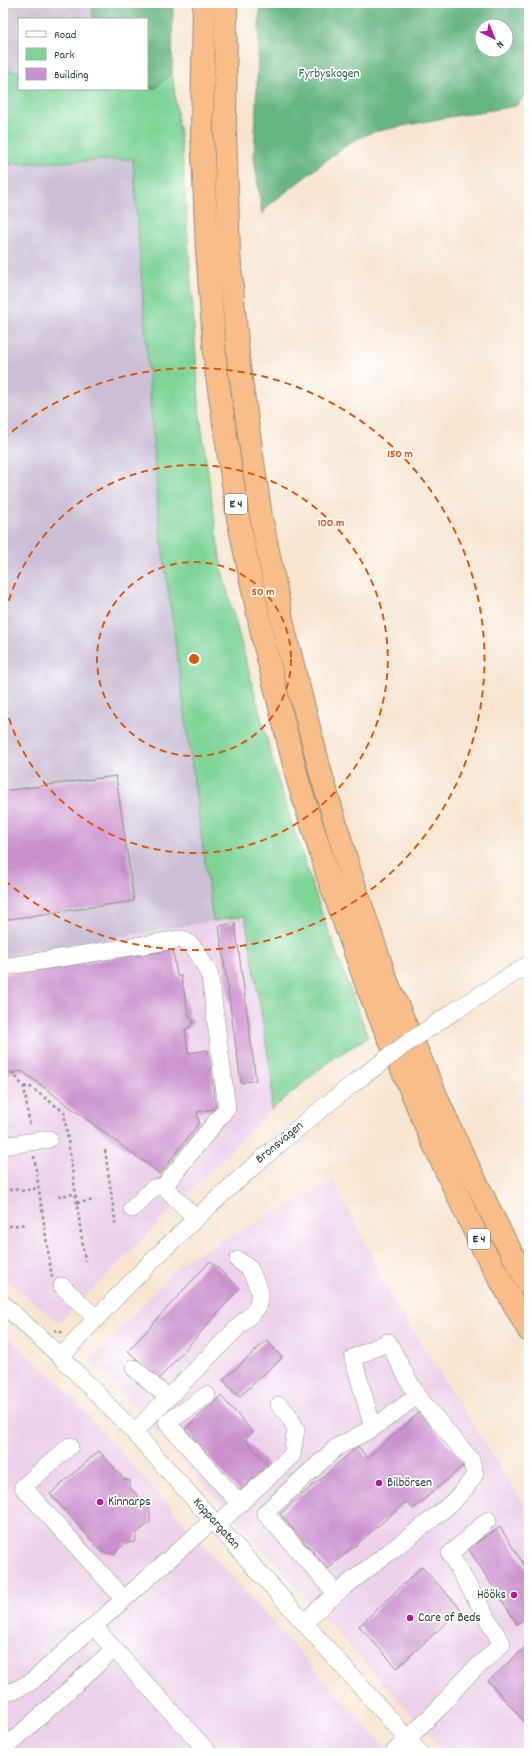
<svg xmlns="http://www.w3.org/2000/svg" width="532" height="1756" viewBox="0 0 532 1756" font-family="Dekko,sans-serif">
	<style>
		.built { fill: #ecd1ea }
		.industrial { fill: #cbbfd5 }
		.green { fill: #7ed497; stroke: #4e8866 }
		.forest { fill: #66b680; stroke: #427a5a; fill-rule: evenodd }
		.building { fill: #ca90cd }
		.lines { fill: none; stroke-linecap: round; stroke-linejoin: round }
		.minor-casing { stroke: #8b9182; stroke-width: 18 }
		.highway-casing { stroke: #8b9182; stroke-width: 24 }
		.path { stroke: #8b9182; stroke-width: 2.5; stroke-dasharray: 3 3; stroke-linecap: butt }
		.minor { stroke: #fff; stroke-width: 17 }
		.highway { stroke: #f9bd89; stroke-width: 22 }
		.minor-bridge-casing { stroke: #8b9182; stroke-width: 18; stroke-linecap: butt }
		.minor-bridge { stroke: #fff; stroke-width: 17 }
		.ring { fill: none; stroke: #de580e; stroke-width: 2; stroke-dasharray: 7 5 }
		.poi-dot { fill: #b5179e; stroke: #fff; stroke-width: 1.5 }
		.labels { text-anchor: middle; dominant-baseline: central; stroke-width: 3.5; stroke-linejoin: round; paint-order: stroke }
		.shield { fill: #fff; stroke: #627771; stroke-width: 1 }
		.shield-label { font-size: 12px; font-weight: bold; fill: #1f3d34 }
		.park-label { font-size: 13px; fill: #37634d; stroke: #fff }
		.street-label { font-size: 13px; fill: #1f3d34; stroke: #fff }
		.poi-label { font-size: 13px; fill: #1f3d34; stroke: #fff; text-anchor: start }
		.centre { fill: #de580e; stroke: #fff; stroke-width: 2 }
		.ring-label { font-size: 12px; text-anchor: middle; font-weight: bold; fill: #de580e; stroke: #fff; stroke-width: 3.5; stroke-linejoin: round; paint-order: stroke }
	</style>
	<rect width="100%" height="100%" fill="#fff"/>
	<filter id="ink" filterUnits="userSpaceOnUse"><feTurbulence type="fractalNoise" baseFrequency=".025" numOctaves="2"/><feDisplacementMap in="SourceGraphic" scale="8" xChannelSelector="R" yChannelSelector="G"/><feConvolveMatrix kernelMatrix="1 2 1 2 8 2 1 2 1" color-interpolation-filters="sRGB"/></filter>
	<filter id="wash" filterUnits="userSpaceOnUse"><feTurbulence type="fractalNoise" baseFrequency=".012" numOctaves="4" result="noise"/><feDisplacementMap in="SourceGraphic" scale="16" xChannelSelector="R" yChannelSelector="G"/><feGaussianBlur stdDeviation="0.9" result="paint"/><feColorMatrix in="noise" values="0 0 0 0 0 0 0 0 0 0 0 0 0 0 0 0 0 1.4 0 .05"/><feComposite in="paint" operator="in"/></filter>
	<g filter="url(#wash)">
		<rect width="100%" height="100%" fill="#f7e5d0"/>
		<path class="built" d="M245,915L272,1079L271,1110L59,1323L3,1277V956Z
			M334,1182L395,1303L529,1513V1753H446L92,1360L183,1261Z
			M3,1333L63,1387L389,1753H3Z"/>
		<path class="industrial" d="M3,3H92L93,19H19V71H3Z
			M133,159L159,521L213,921L3,956V164Z"/>
		<path class="green" d="M3,71H19V89H147L155,88L172,73L182,151L200,416L222,571L279,784L322,914L368,1037L332,1059L271,1110L272,1079L245,916L213,921L159,521L133,159L3,164Z"/>
		<path class="forest" d="M92,3H173L172,73L155,88H147V19H93Z
			M260,3H529V91L516,106L443,118L373,132L350,142L269,205L262,214L254,157ZM482,26H506V50H482Z"/>
		<g id="blocks">
			<path class="building" d="M116,776L134,901L3,920V791Z
				M235,923L256,1080L241,1083L219,926Z
				M173,950L177,976H181L189,1017L194,1021L188,1029H185L188,1053L208,1050L216,1109L197,1112L199,1123L160,1174L22,1071L3,1074V975Z
				M210,1261L240,1288L159,1379L128,1351Z
				M267,1340L282,1358L239,1397L223,1380Z
				M221,1396L253,1432L245,1439L268,1465L239,1491L185,1429Z
				M420,1412L465,1464L413,1509L406,1502L328,1569L280,1514L358,1446L367,1458Z
				M99,1451L124,1479L130,1481V1488L150,1510V1522L137,1533L135,1542L125,1543L114,1554L102,1552L50,1494Z
				M500,1527L529,1573V1616L517,1624L468,1548Z
				M422,1567L461,1609L397,1668L359,1626Z
				M529,1644V1722L527,1720L525,1722L488,1681Z"/>
		</g>
	</g>
	<g filter="url(#ink)">
		<use href="#blocks" fill-opacity="0" stroke="#8b9182" stroke-width="1"/>
		<g class="lines">
			<g class="minor-casing">
				<path id="minor" d="M3,967L181,939L190,944L198,953L210,976L227,1108L164,1186
					M453,1012L529,964
					M3,1146L49,1139
					M132,1209L153,1188L164,1186L195,1218
					M62,1286L96,1318
					M3,1304L61,1357L134,1432L420,1753
					M61,1357C150,1257 248,1166 354,1083
					M134,1368L168,1398
					M207,1395L167,1423L240,1504
					M134,1432L257,1308L260,1292L250,1269L238,1260
					M70,1446L23,1487L124,1599
					M217,1525L292,1455L296,1429L287,1413L279,1405
					M336,1593L265,1513L337,1447L373,1428
					M304,1623C336,1591 373,1565 409,1537C431,1519 461,1500 475,1474L471,1460L417,1396L388,1342L353,1358L373,1428L417,1396
					M94,1627L209,1753
					M3,1692L13,1691L31,1682L213,1520
					M3,1750L114,1649
					M393,1753L440,1707L463,1680L502,1644L450,1554L488,1520"/>
			</g>
			<g class="highway-casing">
				<path id="highway" d="M204,3L202,133L207,249L216,369L238,518L263,638L298,781L329,879L368,989L434,1145L481,1245L529,1331
					M226,3L225,133L229,253L239,366L261,517L285,634L321,774L350,872L386,979L454,1137L502,1235L529,1285"/>
			</g>
			<path class="path" d="M12,1072L24,1087L30,1127
				M24,1087L29,1086L64,1112L85,1261
				M105,1150L116,1227
				M34,1156L52,1278
				M3,1191L21,1188
				M21,1191L39,1188
				M58,1196L75,1194
				M77,1203L95,1200
				M3,1227L26,1224
				M54,1330L64,1333"/>
			<use href="#minor" class="minor"/>
			<use href="#highway" class="highway"/>
			<g class="minor-bridge-casing">
				<path id="minor-bridge" d="M354,1083L403,1046L453,1012"/>
			</g>
			<use href="#minor-bridge" class="minor-bridge"/>
		</g>
	</g>
	<g class="ring">
		<circle cx="194" cy="659" r="97"/>
		<path d="M3 624A194 194 0 1 1 3 694"/>
		<path d="M3 439A291 291 0 1 1 3 879"/>
	</g>
	<g class="poi-dot">
		<circle cx="379" cy="1483" r="4"/>
		<circle cx="100" cy="1502" r="4"/>
		<circle cx="514" cy="1595" r="4"/>
		<circle cx="410" cy="1618" r="4"/>
	</g>
	<g class="labels">
		<g class="shield">
			<rect x="225" y="494" width="22" height="20" rx="3"/>
			<rect x="468" y="1229" width="22" height="20" rx="3"/>
		</g>
		<g class="shield-label">
			<text x="236" y="504">E 4</text>
			<text x="479" y="1239">E 4</text>
		</g>
		<g class="park-label">
			<text x="329" y="74">Fyrbyskogen</text>
		</g>
		<g class="street-label">
			<text transform="translate(280 1143) rotate(-40)">Bronsvägen</text>
			<text transform="translate(216 1524) rotate(48)">Koppargatan</text>
		</g>
		<g class="poi-label">
			<text x="387" y="1483">Bilbörsen</text>
			<text x="108" y="1502">Kinnarps</text>
			<text x="506" y="1595" text-anchor="end">Hööks</text>
			<text x="418" y="1618">Care of Beds</text>
		</g>
	</g>
	<circle cx="194" cy="659" r="6" class="centre"/>
	<g class="ring-label">
		<text x="400" y="457">150 m</text>
		<text x="331" y="526">100 m</text>
		<text x="263" y="595">50 m</text>
	</g>
	<rect width="532" height="1756" fill="none" stroke="#fff" stroke-width="16"/>
	<rect x="18" y="18" width="130" height="72" fill="#ffffff" stroke="#a5b1ae"/>
	<rect x="26" y="31" width="20" height="6" fill="#ffffff" stroke="#a5b1ae"/>
	<text x="54" y="38" font-size="12" fill="#1f3d34">Road</text>
	<rect x="26" y="48" width="20" height="12" fill="#7ed497" stroke="#a5b1ae"/>
	<text x="54" y="58" font-size="12" fill="#1f3d34">Park</text>
	<rect x="26" y="68" width="20" height="12" fill="#ca90cd" stroke="#a5b1ae"/>
	<text x="54" y="78" font-size="12" fill="#1f3d34">Building</text>
	<g transform="translate(494 38) rotate(137)"><circle r="19" fill="#ffffff" stroke="#a5b1ae"/>
	<path d="M0-3L7 15L0 10L-7 15Z" fill="#b5179e"/>
	<text y="-6" font-size="11" font-weight="bold" text-anchor="middle" fill="#1f3d34">N</text>
	</g>
</svg>
